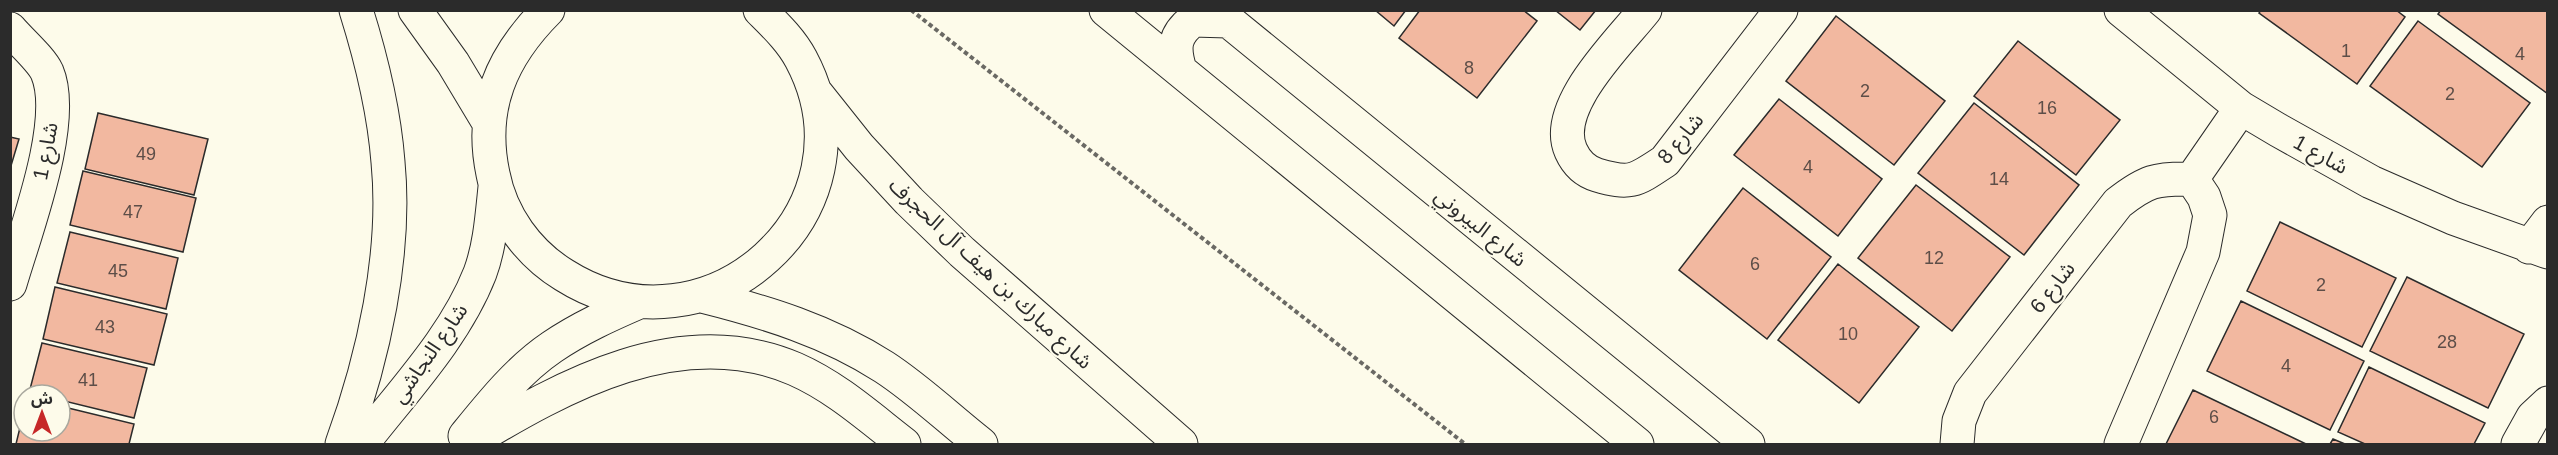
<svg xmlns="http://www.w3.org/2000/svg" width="2558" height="455" viewBox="0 0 2558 455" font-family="Helvetica,'Noto Sans Arabic',sans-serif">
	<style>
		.building { fill: #f2b8a0; stroke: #2b2b2b; stroke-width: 1.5 }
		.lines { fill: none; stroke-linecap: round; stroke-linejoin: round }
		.minor-casing { stroke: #2b2b2b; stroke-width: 35 }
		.major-casing { stroke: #2b2b2b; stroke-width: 35 }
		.path { stroke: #6a6964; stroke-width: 4; stroke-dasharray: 4.5 3; stroke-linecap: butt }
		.minor { stroke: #fdfbea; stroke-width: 33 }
		.major { stroke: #fdfbea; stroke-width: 33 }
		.labels { text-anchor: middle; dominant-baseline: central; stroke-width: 4.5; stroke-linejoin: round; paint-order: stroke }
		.number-label { font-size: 18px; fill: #5d4e48 }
		.street-label { font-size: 21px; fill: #2b2b2b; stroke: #fdfbea }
	</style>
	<rect width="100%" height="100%" fill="#fdfbea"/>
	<path class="building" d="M1375,10H1406L1394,26Z
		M1420,10H1523L1537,21L1477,98L1399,38Z
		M1555,10H1596L1580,30Z
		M2261,10H2396L2405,17L2357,84L2259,13Z
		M2441,10H2548V94L2438,14Z
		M1836,16L1945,101L1894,165L1786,81Z
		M2418,21L2530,103L2482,167L2370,86Z
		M2018,41L2120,120L2076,175L1974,96Z
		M1779,99L1882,179L1838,236L1734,155Z
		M1974,103L2079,185L2024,255L1918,173Z
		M98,113L208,139L194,195L85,169Z
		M10,137L19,139L10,169Z
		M83,171L196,198L183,252L70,225Z
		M1916,185L2010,257L1952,331L1858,258Z
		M1743,188L1831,257L1767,339L1679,270Z
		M2280,222L2396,278L2362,347L2247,291Z
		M70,232L178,258L166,309L57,283Z
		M1838,264L1919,327L1859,403L1778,340Z
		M2407,277L2524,334L2488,408L2370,351Z
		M55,287L167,314L154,365L43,339Z
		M2241,301L2364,361L2330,430L2207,371Z
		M42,343L147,368L134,418L60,400V395L29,393Z
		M2369,367L2485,423L2474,444H2365L2338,432Z
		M2193,390L2306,444H2166Z
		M60,406L134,424L129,444H16L24,411V431H60Z
		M2333,439L2345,444H2330Z"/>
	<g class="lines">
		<g class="minor-casing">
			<path id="minor" d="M1106,10L1637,444
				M1215,10L1748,444
				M1645,10C1619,43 1551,107 1571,151C1576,162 1584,171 1597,175C1631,185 1635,181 1665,161L1781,10
				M2121,10L2241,108L2278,130L2371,182L2453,218L2548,252
				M10,29C20,41 41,59 47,72C68,121 25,232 10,284
				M1180,70C1173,47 1174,35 1193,20L1228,21
				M2192,179L2241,108
				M2529,247L2548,222
				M1957,444L1959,421L1970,393L2118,203C2146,181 2156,178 2192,179
				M2121,444L2203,252L2210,215L2204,197L2192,179
				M2518,444L2533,417L2548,403"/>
		</g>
		<g class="major-casing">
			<path id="major" d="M415,10L453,63L489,123
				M548,10C501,57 479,108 493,174C501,216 528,253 564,275C708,366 881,209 801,59C791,40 775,25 760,10
				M816,93L859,147L909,201L962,252L1181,444
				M702,296C766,312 828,331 884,367C918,389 949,419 981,444
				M465,436C491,404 518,370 552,347C580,328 609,315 639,302
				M342,444C373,359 397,254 388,162C384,110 372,61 356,10
				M362,444C403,391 455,337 480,273C490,246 492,216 495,187
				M467,444C564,385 681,320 795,369C836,387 869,417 904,444"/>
		</g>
		<path class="path" d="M911,10L1465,444"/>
		<use href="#minor" class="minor"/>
		<use href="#major" class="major"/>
	</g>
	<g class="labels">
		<g class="number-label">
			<text x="2346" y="51">1</text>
			<text x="2520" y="54">4</text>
			<text x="1469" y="68">8</text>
			<text x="1865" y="91">2</text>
			<text x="2450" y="94">2</text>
			<text x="2047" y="108">16</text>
			<text x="146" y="154">49</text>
			<text x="1808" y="167">4</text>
			<text x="1999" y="179">14</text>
			<text x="133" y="212">47</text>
			<text x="1934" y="258">12</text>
			<text x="1755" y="264">6</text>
			<text x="118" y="271">45</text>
			<text x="2321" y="285">2</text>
			<text x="105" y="327">43</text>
			<text x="1848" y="334">10</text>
			<text x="2447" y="342">28</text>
			<text x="2286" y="366">4</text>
			<text x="88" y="380">41</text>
			<text x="2214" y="417">6</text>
		</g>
		<g class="street-label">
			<text transform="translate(1680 138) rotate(-50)">شارع 8</text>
			<text transform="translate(45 151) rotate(-79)">شارع 1</text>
			<text transform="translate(2321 154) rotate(29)">شارع 1</text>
			<text transform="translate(1481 227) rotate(39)">شارع البيروني</text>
			<text transform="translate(991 273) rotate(43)">شارع مبارك بن هيف آل الحجرف</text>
			<text transform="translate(2052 287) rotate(-52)">شارع 6</text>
			<text transform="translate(429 353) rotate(-55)">شارع النجاشي</text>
		</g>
	</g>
	<rect width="2558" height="455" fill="none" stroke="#2b2b2b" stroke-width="24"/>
	<g transform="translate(42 413)"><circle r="28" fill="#fdfbea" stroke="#a9a89e" stroke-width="1.5"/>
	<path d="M0-4.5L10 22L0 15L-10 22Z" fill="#c62828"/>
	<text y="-9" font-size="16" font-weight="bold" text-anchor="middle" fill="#2b2b2b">ش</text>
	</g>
</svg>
